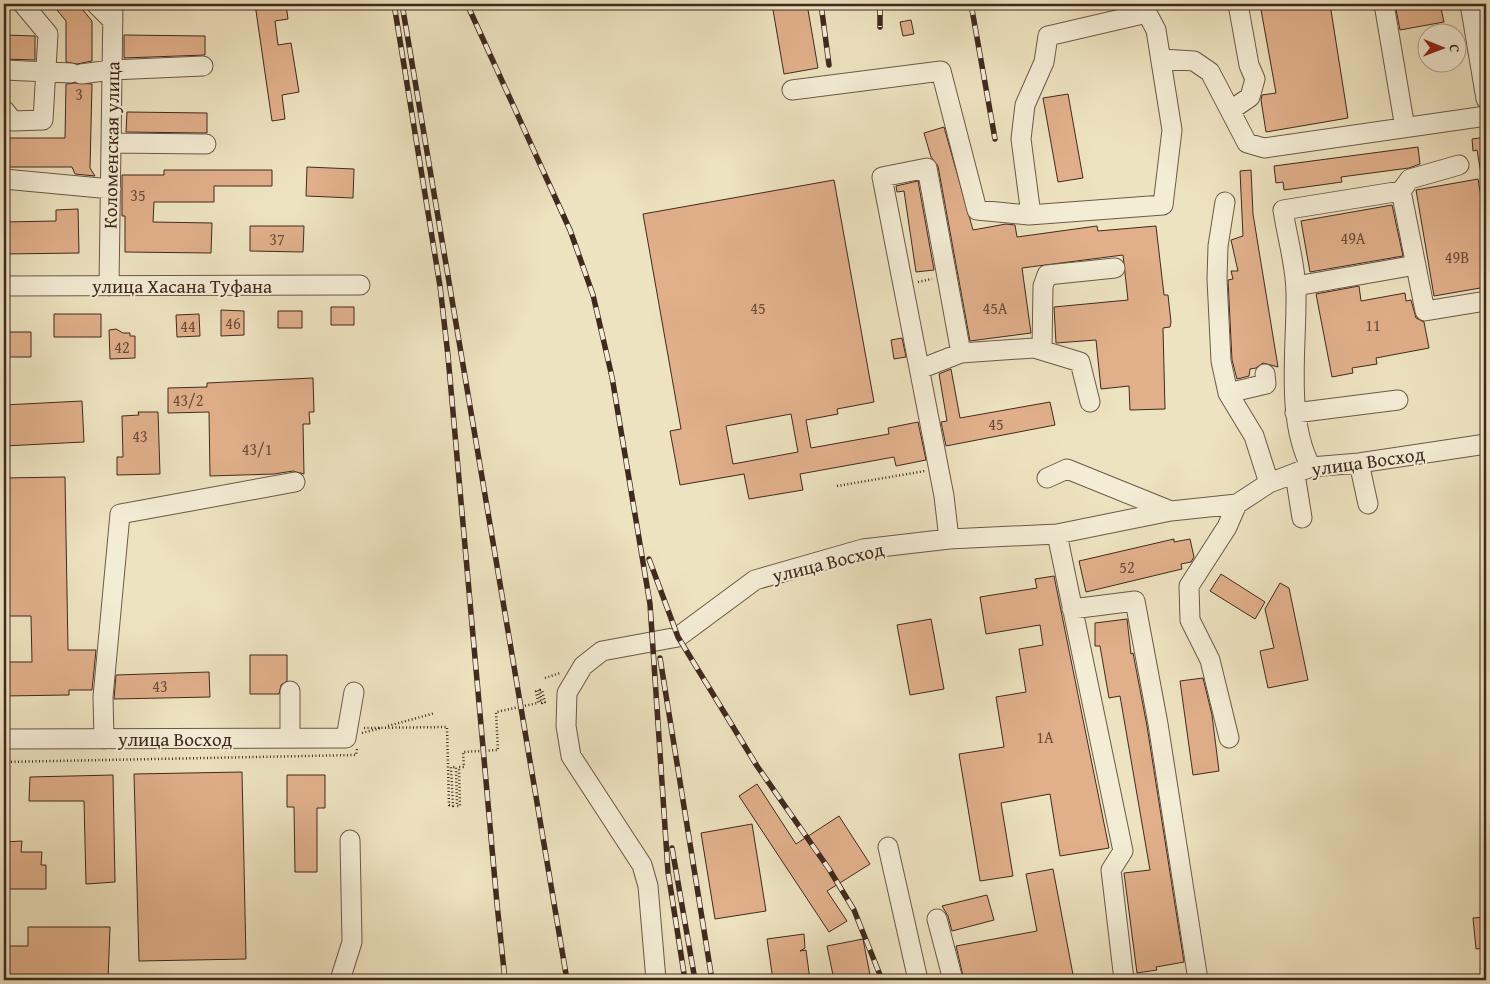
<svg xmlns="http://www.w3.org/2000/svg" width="1490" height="984" viewBox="0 0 1490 984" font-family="'Gentium Book Plus',serif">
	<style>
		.building { fill: #e1b08b; stroke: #40291f; fill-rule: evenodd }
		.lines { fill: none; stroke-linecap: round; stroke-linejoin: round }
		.minor-casing { stroke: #6c5847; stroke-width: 21 }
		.path { stroke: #40291f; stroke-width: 2.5; stroke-dasharray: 1 2.5; stroke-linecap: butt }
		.minor { stroke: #f4edd6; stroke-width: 19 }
		.rail-casing { stroke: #40291f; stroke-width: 5.5 }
		.rail { stroke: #f4edd6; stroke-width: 4; stroke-dasharray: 11; stroke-linecap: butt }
		.labels { text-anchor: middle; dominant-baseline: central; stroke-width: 4; stroke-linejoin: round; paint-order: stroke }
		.number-label { font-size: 16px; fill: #684b3a }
		.street-label { font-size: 19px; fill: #40291f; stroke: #f4edd6 }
	</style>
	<rect width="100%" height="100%" fill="#eee3c0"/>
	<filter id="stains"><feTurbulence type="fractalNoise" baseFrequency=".004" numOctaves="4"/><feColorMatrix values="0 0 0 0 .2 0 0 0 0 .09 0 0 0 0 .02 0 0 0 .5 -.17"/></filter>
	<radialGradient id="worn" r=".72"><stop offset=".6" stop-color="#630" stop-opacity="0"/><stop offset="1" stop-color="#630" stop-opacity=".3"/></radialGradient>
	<path class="building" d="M52,4H78L92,21V61L77,64L66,62V21Z
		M255,4H286L288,19L275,21L278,45L291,43L299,92L282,95L285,119L272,121Z
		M772,4H807L818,68L784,74Z
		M1260,4H1330L1348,118L1266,132L1261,100L1262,95L1276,93Z
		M1395,4H1440L1444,22L1400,30Z
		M911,20L914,34L903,36L900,22Z
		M4,35L35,36V60L4,59Z
		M124,35L205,36V55L124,58Z
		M75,83L92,84L90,168L95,176L75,174L72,167H4V138H65L66,84Z
		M1068,94L1083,178L1058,182L1043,98Z
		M127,112L207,113V133L126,132Z
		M944,127L973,230L1006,224L1015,225L1017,237L1097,226L1098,231L1156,226L1164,295H1168L1171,322L1170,327L1163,328L1165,409L1130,410L1129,386L1101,389L1096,340L1056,343L1054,307L1128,300L1123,255L1022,268L1031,333L970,341L938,166L931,157L924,133Z
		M1486,137V173L1481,174L1477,150L1473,151L1472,139Z
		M1418,147L1420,164L1409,168L1341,177L1342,182L1284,190L1283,182L1276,183L1274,166Z
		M307,167L354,169L353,198L306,196Z
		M164,170H272V186H214V202H154L153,222L212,223L211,253L125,252V216H122V175H164Z
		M1251,170L1253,214L1278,367L1263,363L1256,368L1250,369L1249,376L1237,379L1232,360L1228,280L1233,279L1231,271H1238L1231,240L1243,236L1240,171Z
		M1478,179L1486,226V287L1434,296L1416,190Z
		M834,180L874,402L837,409L838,414L806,420L811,448L889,434L888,428L918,422L926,460L896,466L894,457L800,474L803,490L749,499L744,474L680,485L670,431L681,429L643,214ZM791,414L798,452L733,464L726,426Z
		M918,181L934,270L916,272L904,191L897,192L896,186Z
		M1392,205L1403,256L1310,272L1301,221Z
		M78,209L79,253L4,254V222L56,221V210Z
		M250,226H304L303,252L250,251Z
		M1359,286L1361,301L1405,293L1406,301L1411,300L1416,318L1424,322L1429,348L1376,358L1377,364L1352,368L1353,373L1332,377L1316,294Z
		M331,307H354V325H331Z
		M221,310L244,311V335L221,336Z
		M278,311H302V328H278Z
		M54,314H101V337H54Z
		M199,314L200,336L177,337L176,315Z
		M116,329L123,333H130V336H135V358L110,359L109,330Z
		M7,332H31V357H7Z
		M902,338L906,357L894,359L891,340Z
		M951,369L960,418L1050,402L1055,425L946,446L941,422L947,421L939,374Z
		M313,378L314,412H309L310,424H303L304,474L293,471L274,474L210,476L209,412L168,413V388L207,387V383Z
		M82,401L84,442L4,446V405Z
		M138,412H158L160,474L117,475V457H123L122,416L139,415Z
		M65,477L68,650H96L92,690H69V695L4,696V662H32L31,616H4V478Z
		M1174,539V542L1190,539L1194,557L1191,562L1181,564L1182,569L1086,592L1079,561Z
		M1221,574L1265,602L1255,619L1210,591Z
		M1054,576L1109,848L1060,856L1050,794L1001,803L1013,876L980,881L959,754L1004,747L996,697L1026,692L1019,649L1043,645L1040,625L986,634L980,597L1037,588L1035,579Z
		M1280,583L1289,588L1308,680L1268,688L1260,651L1274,648L1265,609Z
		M931,619L944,689L910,695L897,625Z
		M1127,619L1131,654L1133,653L1147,726L1184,962L1156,967L1157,970L1137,973L1124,873L1150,870L1120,696L1109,698L1100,646H1095V623Z
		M250,655H287V681L281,685L279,694H250Z
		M209,672L210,697L114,699L116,675Z
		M1203,678L1212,715L1219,771L1193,775L1180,681Z
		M242,772L246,959L139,961L134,774Z
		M113,775L115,882L86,884L84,801H29L30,777Z
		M287,775H325V808H317V872H295L294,807H287Z
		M757,784L796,844L839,816L870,864L827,891L847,921L829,932L739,796Z
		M752,824L766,911L715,919L701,833Z
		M22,841L21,852H42L41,865H46V889H4V842Z
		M1053,869L1074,980H1047L1046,977L1030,980H964L956,946L1037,931L1026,874Z
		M987,895L994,920L952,931L948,916L942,906Z
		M1486,917V948L1476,949L1473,918Z
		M28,927H110L108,980L4,977V946H28Z
		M804,934L805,948L800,951L806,950L810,980H773L767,939Z
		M863,939L871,980H834L827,946Z"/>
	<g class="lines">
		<g class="minor-casing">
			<path id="minor" d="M96,4L113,21
				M1384,4L1405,128
				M1470,4L1486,99
				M1161,59L1194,61L1210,72L1247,143L1264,148L1486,116
				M4,70L71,73
				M81,74L111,70L203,66
				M792,90L941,71L977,210L1029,215L1163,205L1172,130L1156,30L1147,13L1146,4
				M4,110L13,121L43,120L48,34L23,4
				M1231,110L1250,97L1255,79L1249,65L1238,4
				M111,143L206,144
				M4,179L111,189
				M1401,191L1410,179L1459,165
				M1225,202L1218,246L1217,279L1221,361L1228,393L1254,436L1269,483
				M1031,215L1021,139L1025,105L1044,62L1048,36L1147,13
				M4,286L360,285
				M109,286L113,4
				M1296,286L1416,265
				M1042,350L1043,286L1047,275L1115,268
				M920,369L961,353L1034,348L1080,362L1090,402
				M1228,393L1266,384L1265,374
				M1295,413L1398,400
				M1359,463L1368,504
				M1311,467C1285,419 1297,347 1296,293C1296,266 1287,237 1283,210L1401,191L1425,311L1486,301
				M1295,474L1302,518
				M1047,478L1067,469L1171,511
				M1057,534L1123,851L1111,870L1124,980
				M949,539L944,496L882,177L927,168L961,353
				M1072,609L1135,601L1158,724L1198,980
				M290,691V738
				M1229,738L1210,660L1190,620L1189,586L1227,527L1237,504
				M4,739L346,738L354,692
				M104,739L103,697L120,514L295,482
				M888,847L918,980
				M937,919L953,980
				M340,980L352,942L350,840
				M656,980L648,886L642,865L571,756L566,726L567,693L583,666L602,651L678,637L755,580L863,549L949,539L1057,534L1171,511L1237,504L1269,483L1311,467L1359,463L1486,444"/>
		</g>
		<path class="path" d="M918,282L932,279
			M837,486L925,471
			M545,678L560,673
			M388,726L435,713
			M364,728L447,727L449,805L453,806L451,767H456L457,806H460L459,767H464L463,752L498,750L496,712L538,703L536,691L538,690L540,703H542L540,690H542L545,702L548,701
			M362,733L381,728
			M4,762L356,755L357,749"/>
		<use href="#minor" class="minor"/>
		<g class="rail-casing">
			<path id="rail" d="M394,4L440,286L448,356L497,904L505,980
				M402,4L567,980
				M467,4L570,230L593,295L612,377L650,604L668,872L685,980
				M821,4L829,65
				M880,4V27
				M971,4L995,139
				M649,559L678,637L757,766L829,869L854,910L882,980
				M660,658L712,980
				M672,848L695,980"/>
		</g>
		<use href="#rail" class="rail"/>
	</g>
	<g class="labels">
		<g class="number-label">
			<text x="79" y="94">3</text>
			<text x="138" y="195">35</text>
			<text x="1353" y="238">49А</text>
			<text x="277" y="239">37</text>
			<text x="1457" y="257">49В</text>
			<text x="758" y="308">45</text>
			<text x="995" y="308">45А</text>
			<text x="233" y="323">46</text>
			<text x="1373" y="325">11</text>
			<text x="188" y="326">44</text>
			<text x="122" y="347">42</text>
			<text x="188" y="400">43/2</text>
			<text x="996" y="424">45</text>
			<text x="140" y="436">43</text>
			<text x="257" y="449">43/1</text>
			<text x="1127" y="567">52</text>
			<text x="160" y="686">43</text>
			<text x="1045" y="737">1А</text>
		</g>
		<g class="street-label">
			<text transform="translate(111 145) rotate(-89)">Коломенская улица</text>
			<text x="182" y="286">улица Хасана Туфана</text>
			<text transform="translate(1368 461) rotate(-8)">улица Восход</text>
			<text transform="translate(828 562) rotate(-14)">улица Восход</text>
			<text x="175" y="739">улица Восход</text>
		</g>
	</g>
	<rect width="1490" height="984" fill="none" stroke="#eee3c0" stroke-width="20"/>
	<rect x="5" y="5" width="1480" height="974" fill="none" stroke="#40291f" stroke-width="2.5"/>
	<rect x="10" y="10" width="1470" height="964" fill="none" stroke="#40291f"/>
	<g transform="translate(1442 48) rotate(91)"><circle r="24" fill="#f4edd6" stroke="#ac9f8d"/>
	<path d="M0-4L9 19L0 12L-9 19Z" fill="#8f2418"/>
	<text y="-8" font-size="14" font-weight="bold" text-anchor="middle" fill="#40291f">С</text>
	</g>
	<rect width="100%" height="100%" filter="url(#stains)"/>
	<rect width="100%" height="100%" fill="url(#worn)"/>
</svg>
